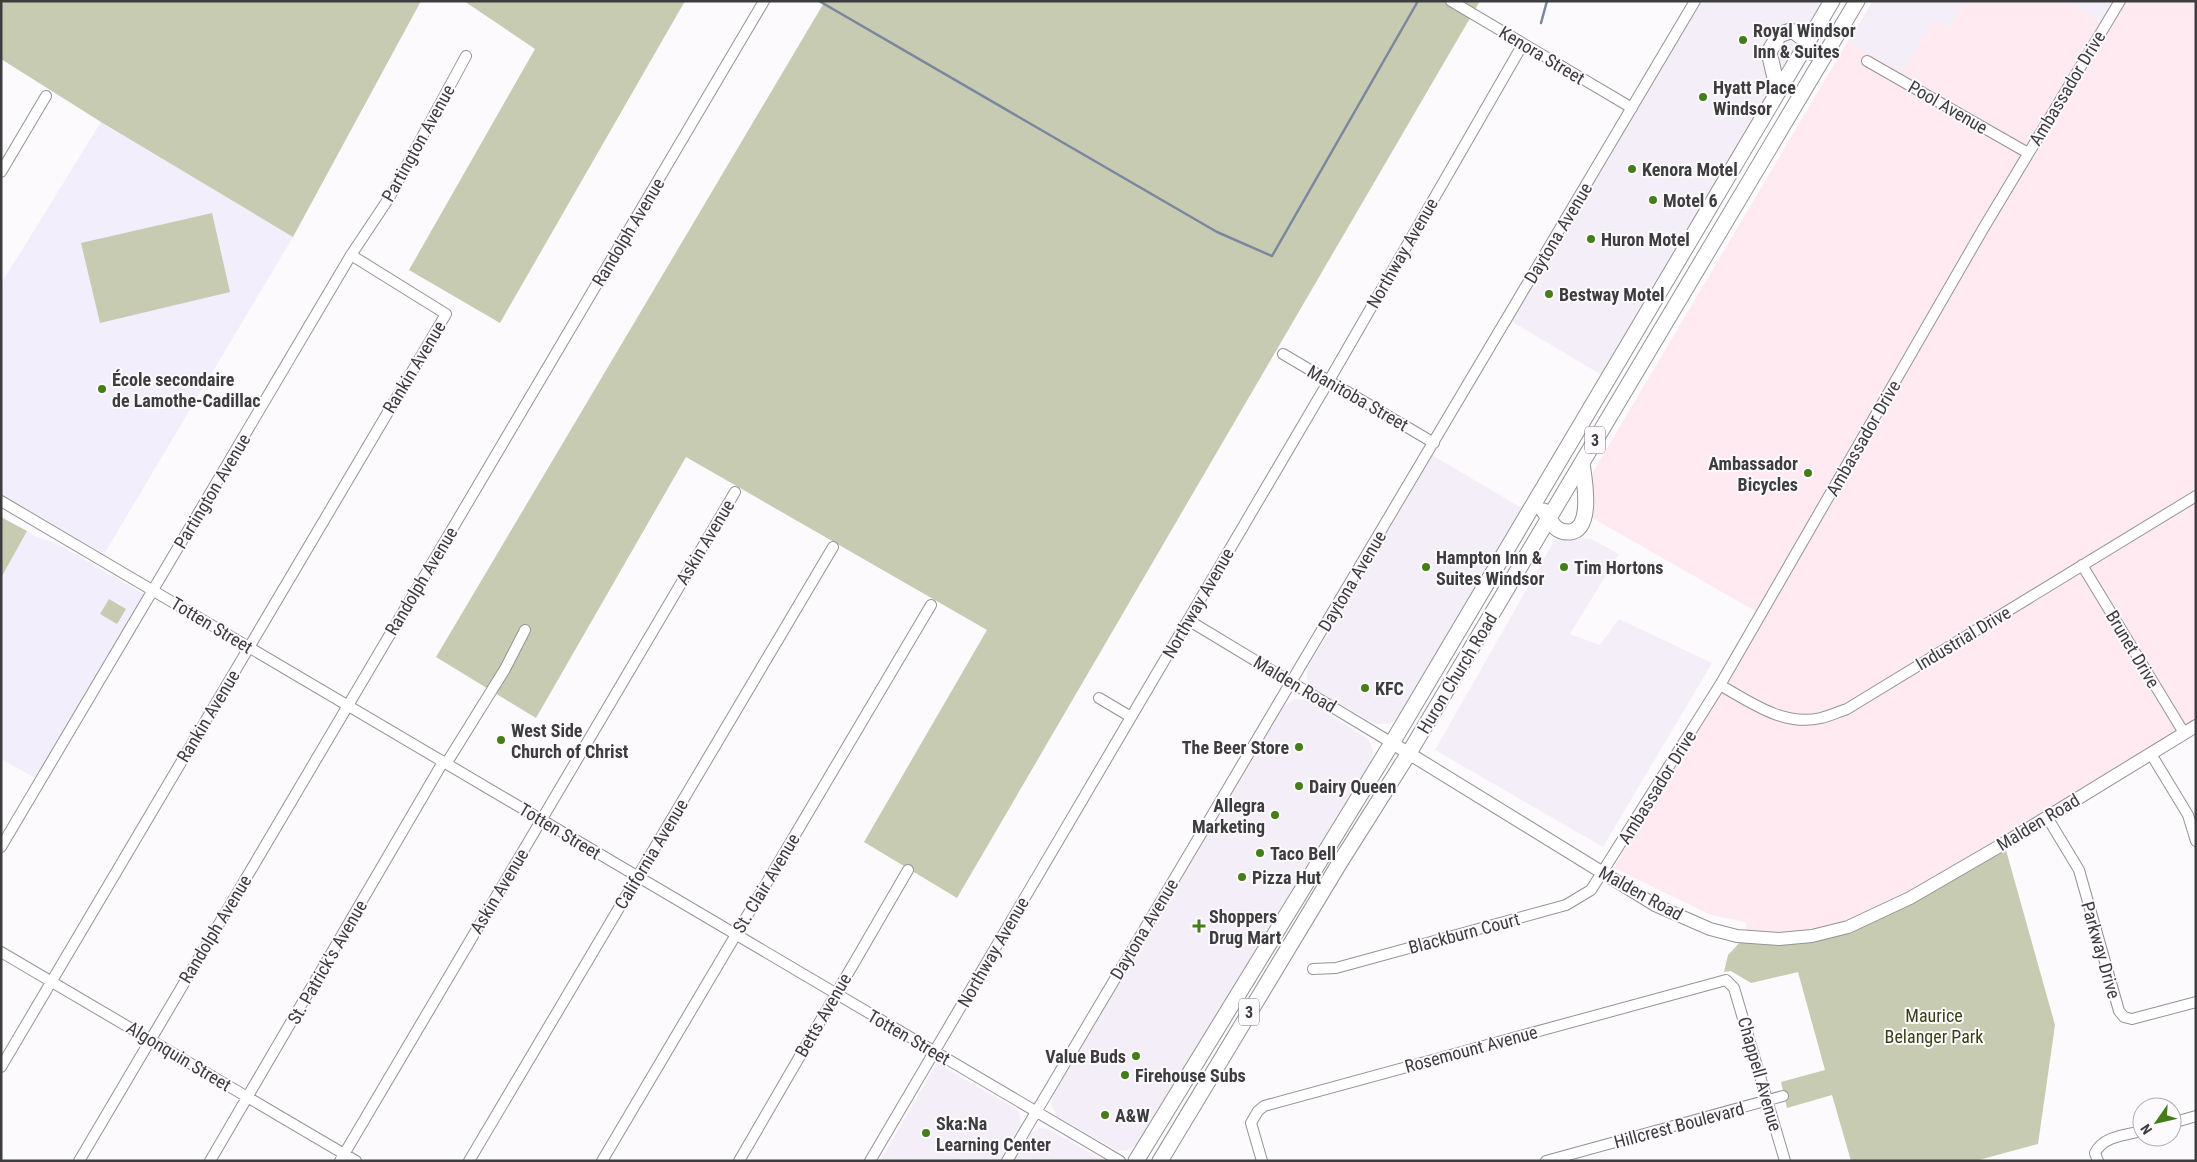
<svg xmlns="http://www.w3.org/2000/svg" width="2197" height="1162" viewBox="0 0 2197 1162" font-family="'Roboto Condensed',sans-serif">
	<style>
		.built { fill: #f4eef9 }
		.industrial { fill: #ffeaf2 }
		.education { fill: #f2eefc }
		.green { fill: #c7cbb1 }
		.lines { fill: none; stroke-linecap: round; stroke-linejoin: round }
		.stream { stroke: #7b879f; stroke-width: 2.5 }
		.minor-casing { stroke: #949396; stroke-width: 12 }
		.major-casing { stroke: #949396; stroke-width: 14 }
		.highway-casing { stroke: #949396; stroke-width: 17 }
		.minor { stroke: #fff; stroke-width: 10 }
		.major { stroke: #fff; stroke-width: 12 }
		.highway { stroke: #fff; stroke-width: 15 }
		.poi-dot { fill: #457e18; stroke: #fcfafd; stroke-width: 2 }
		.labels { text-anchor: middle; dominant-baseline: central; stroke-width: 4; stroke-linejoin: round; paint-order: stroke }
		.shield { fill: #fcfafd; stroke: #767577; stroke-width: 1 }
		.shield-label { font-size: 16px; font-weight: bold; fill: #3d3c3e }
		.poi-label { font-size: 18px; font-weight: bold; fill: #3d3c3e; stroke: #fcfafd; text-anchor: start }
		.street-label { font-size: 18px; fill: #3d3c3e; stroke: #fcfafd }
		.park-label { font-size: 18px; fill: #3a3f11; stroke: #fcfafd }
	</style>
	<rect width="100%" height="100%" fill="#fcfafd"/>
	<path class="built" d="M1702,1H1825L1605,377L1511,321Z
		M1873,1H1965L1950,28L1933,20L1903,74L1848,41Z
		M2065,1H2114L2103,24Z
		M1432,455L1525,510L1402,715L1390,724H1375L1312,688L1307,679V670L1311,661L1339,617Z
		M1557,536L1591,539L1619,554L1570,634L1600,645L1619,619L1712,663L1603,847L1435,750Z
		M1294,699L1306,700L1368,739L1373,749L1372,760L1138,1143L1130,1150L1118,1151L1058,1117L1051,1104L1054,1092L1284,706Z
		M937,1063L1018,1110L1022,1125L1002,1161H880Z
		M1039,1128L1049,1129L1104,1161H1013L1029,1134Z"/>
	<path class="industrial" d="M1965,1H2065L2103,23L2114,1H2196V726L2004,843L1836,931L1747,935L1746,922L1711,915L1614,868L1757,612L1589,516L1593,472L1848,41L1903,73L1933,20L1950,28Z"/>
	<path class="education" d="M101,122L293,237L104,554L1,494V284Z
		M27,531L37,537L56,543L144,594L37,779L1,759V578Z"/>
	<path class="green" d="M1,1H421L293,237L101,122L1,59Z
		M464,1H685L500,323L409,270L535,49Z
		M825,1H1480L957,898L864,842L987,630L686,457L536,718L436,657Z
		M212,213L230,292L100,323L81,243Z
		M1,517L27,531L1,578Z
		M109,599L126,609L117,624L100,614Z
		M2004,843L2055,1025L2038,1144L1975,1161H1851L1832,1095L1787,1108L1781,1082L1825,1070L1798,972L1751,983L1731,971L1724,972L1728,955L1747,935L1836,931Z"/>
	<g class="lines">
		<path class="stream" d="M819,1L1217,232L1272,256L1418,1
			M1541,23L1547,1"/>
		<g class="minor-casing">
			<path id="minor" d="M1451,1L1632,108
				M1867,61L2028,153
				M1,172L46,96
				M1283,354L1434,443
				M1,501L1120,1161
				M2082,565L2184,733
				M1188,620L1392,743
				M1720,685C1750,702 1784,727 1821,718C1829,716 1838,712 1847,709L2196,496
				M1099,698L1131,717
				M2151,754L2188,815L2196,841
				M446,764L505,669L525,630
				M2047,817L2079,870L2119,1011L2124,1017L2132,1019L2196,1002
				M1,847L351,255L389,198L466,56
				M1,952L356,1161
				M1313,969L1336,968L1566,905L1591,890L1720,685L1983,229L2120,1
				M1,1067L446,314L351,255
				M2172,1123L2196,1116
				M79,1161L764,1
				M210,1161L443,762
				M340,1161L735,492
				M469,1161L833,547
				M602,1161L931,605
				M739,1161L908,870
				M870,1161L1334,372L1523,44
				M1007,1161L1695,1
				M1262,1161L1251,1123L1258,1111L1264,1106L1726,980L1734,988L1785,1161
				M1546,1161L1783,1096
				M2098,1161L2095,1153C2103,1136 2126,1135 2142,1131"/>
		</g>
		<g class="major-casing">
			<path id="major" d="M1392,743L1655,905L1710,929L1737,936L1779,939L1812,936L1848,927L1910,898L2010,840L2196,726"/>
		</g>
		<g class="highway-casing">
			<path id="highway" d="M1775,97V78L1769,52L1779,35L1790,31L1795,32L1808,42L1811,52
				M1544,511C1551,522 1555,533 1570,532C1594,529 1584,478 1582,463
				M1136,1161L1392,743L1832,1
				M1160,1161L1339,864L1409,753L1857,1"/>
		</g>
		<use href="#minor" class="minor"/>
		<use href="#major" class="major"/>
		<use href="#highway" class="highway"/>
	</g>
	<g class="poi-dot">
		<circle cx="1743" cy="40" r="5"/>
		<circle cx="1703" cy="97" r="5"/>
		<circle cx="1632" cy="169" r="5"/>
		<circle cx="1653" cy="200" r="5"/>
		<circle cx="1591" cy="239" r="5"/>
		<circle cx="1549" cy="294" r="5"/>
		<circle cx="102" cy="389" r="5"/>
		<circle cx="1808" cy="473" r="5"/>
		<circle cx="1426" cy="567" r="5"/>
		<circle cx="1564" cy="567" r="5"/>
		<circle cx="1365" cy="688" r="5"/>
		<circle cx="501" cy="740" r="5"/>
		<circle cx="1299" cy="747" r="5"/>
		<circle cx="1299" cy="786" r="5"/>
		<circle cx="1275" cy="815" r="5"/>
		<circle cx="1260" cy="853" r="5"/>
		<circle cx="1242" cy="877" r="5"/>
		<path d="M1196.5 918.5h5v5h5v5h-5v5h-5v-5h-5v-5h5z"/>
		<circle cx="1136" cy="1056" r="5"/>
		<circle cx="1125" cy="1075" r="5"/>
		<circle cx="1105" cy="1115" r="5"/>
		<circle cx="926" cy="1133" r="5"/>
	</g>
	<g class="labels">
		<g class="shield">
			<rect x="1585" y="426.5" width="20" height="27" rx="4"/>
			<rect x="1239" y="998.5" width="20" height="27" rx="4"/>
		</g>
		<g class="shield-label">
			<text x="1595" y="440">3</text>
			<text x="1249" y="1012">3</text>
		</g>
		<g class="poi-label">
			<text x="1753" y="30">Royal Windsor<tspan x="1753" dy="21">Inn &amp; Suites</tspan></text>
			<text x="1713" y="87">Hyatt Place<tspan x="1713" dy="21">Windsor</tspan></text>
			<text x="1642" y="169">Kenora Motel</text>
			<text x="1663" y="200">Motel 6</text>
			<text x="1601" y="239">Huron Motel</text>
			<text x="1559" y="294">Bestway Motel</text>
			<text x="112" y="379">École secondaire<tspan x="112" dy="21">de Lamothe-Cadillac</tspan></text>
			<text x="1798" y="463" text-anchor="end">Ambassador<tspan x="1798" dy="21">Bicycles</tspan></text>
			<text x="1436" y="557">Hampton Inn &amp;<tspan x="1436" dy="21">Suites Windsor</tspan></text>
			<text x="1574" y="567">Tim Hortons</text>
			<text x="1375" y="688">KFC</text>
			<text x="511" y="730">West Side<tspan x="511" dy="21">Church of Christ</tspan></text>
			<text x="1289" y="747" text-anchor="end">The Beer Store</text>
			<text x="1309" y="786">Dairy Queen</text>
			<text x="1265" y="805" text-anchor="end">Allegra<tspan x="1265" dy="21">Marketing</tspan></text>
			<text x="1270" y="853">Taco Bell</text>
			<text x="1252" y="877">Pizza Hut</text>
			<text x="1209" y="916">Shoppers<tspan x="1209" dy="21">Drug Mart</tspan></text>
			<text x="1126" y="1056" text-anchor="end">Value Buds</text>
			<text x="1135" y="1075">Firehouse Subs</text>
			<text x="1115" y="1115">A&amp;W</text>
			<text x="936" y="1123">Ska:Na<tspan x="936" dy="21">Learning Center</tspan></text>
		</g>
		<g class="street-label">
			<text transform="translate(1542 55) rotate(31)">Kenora Street</text>
			<text transform="translate(2067 88) rotate(-59)">Ambassador Drive</text>
			<text transform="translate(1948 107) rotate(30)">Pool Avenue</text>
			<text transform="translate(418 143) rotate(-61)">Partington Avenue</text>
			<text transform="translate(628 232) rotate(-59)">Randolph Avenue</text>
			<text transform="translate(1558 233) rotate(-59)">Daytona Avenue</text>
			<text transform="translate(1402 253) rotate(-60)">Northway Avenue</text>
			<text transform="translate(414 367) rotate(-59)">Rankin Avenue</text>
			<text transform="translate(1358 398) rotate(30)">Manitoba Street</text>
			<text transform="translate(1863 438) rotate(-60)">Ambassador Drive</text>
			<text transform="translate(212 491) rotate(-59)">Partington Avenue</text>
			<text transform="translate(705 542) rotate(-59)">Askin Avenue</text>
			<text transform="translate(421 581) rotate(-59)">Randolph Avenue</text>
			<text transform="translate(1352 581) rotate(-59)">Daytona Avenue</text>
			<text transform="translate(1198 603) rotate(-60)">Northway Avenue</text>
			<text transform="translate(212 625) rotate(31)">Totten Street</text>
			<text transform="translate(1963 638) rotate(-31)">Industrial Drive</text>
			<text transform="translate(2133 649) rotate(59)">Brunet Drive</text>
			<text transform="translate(1457 673) rotate(-59)">Huron Church Road</text>
			<text transform="translate(1295 684) rotate(31)">Malden Road</text>
			<text transform="translate(208 716) rotate(-59)">Rankin Avenue</text>
			<text transform="translate(1657 787) rotate(-58)">Ambassador Drive</text>
			<text transform="translate(2038 822) rotate(-31)">Malden Road</text>
			<text transform="translate(560 831) rotate(31)">Totten Street</text>
			<text transform="translate(651 854) rotate(-59)">California Avenue</text>
			<text transform="translate(766 883) rotate(-59)">St. Clair Avenue</text>
			<text transform="translate(499 891) rotate(-59)">Askin Avenue</text>
			<text transform="translate(1641 893) rotate(29)">Malden Road</text>
			<text transform="translate(215 929) rotate(-59)">Randolph Avenue</text>
			<text transform="translate(1144 929) rotate(-59)">Daytona Avenue</text>
			<text transform="translate(1464 933) rotate(-15)">Blackburn Court</text>
			<text transform="translate(2101 950) rotate(74)">Parkway Drive</text>
			<text transform="translate(993 952) rotate(-60)">Northway Avenue</text>
			<text transform="translate(327 962) rotate(-60)">St. Patrick's Avenue</text>
			<text transform="translate(823 1015) rotate(-60)">Betts Avenue</text>
			<text transform="translate(909 1037) rotate(30)">Totten Street</text>
			<text transform="translate(1471 1049) rotate(-15)">Rosemount Avenue</text>
			<text transform="translate(179 1056) rotate(31)">Algonquin Street</text>
			<text transform="translate(1760 1074) rotate(74)">Chappell Avenue</text>
			<text transform="translate(1679 1125) rotate(-15)">Hillcrest Boulevard</text>
		</g>
		<g class="park-label">
			<text x="1934" y="1015">Maurice<tspan x="1934" dy="21">Belanger Park</tspan></text>
		</g>
	</g>
	<rect width="2197" height="1162" fill="none" stroke="#3d3c3e" stroke-width="5"/>
	<g transform="translate(2157 1122) rotate(236)"><circle r="24" fill="#fcfafd" stroke="#b0aeb1"/>
	<path d="M0-4L9 19L0 12L-9 19Z" fill="#457e18"/>
	<text y="-8" font-size="14" font-weight="bold" text-anchor="middle" fill="#3d3c3e">N</text>
	</g>
</svg>
